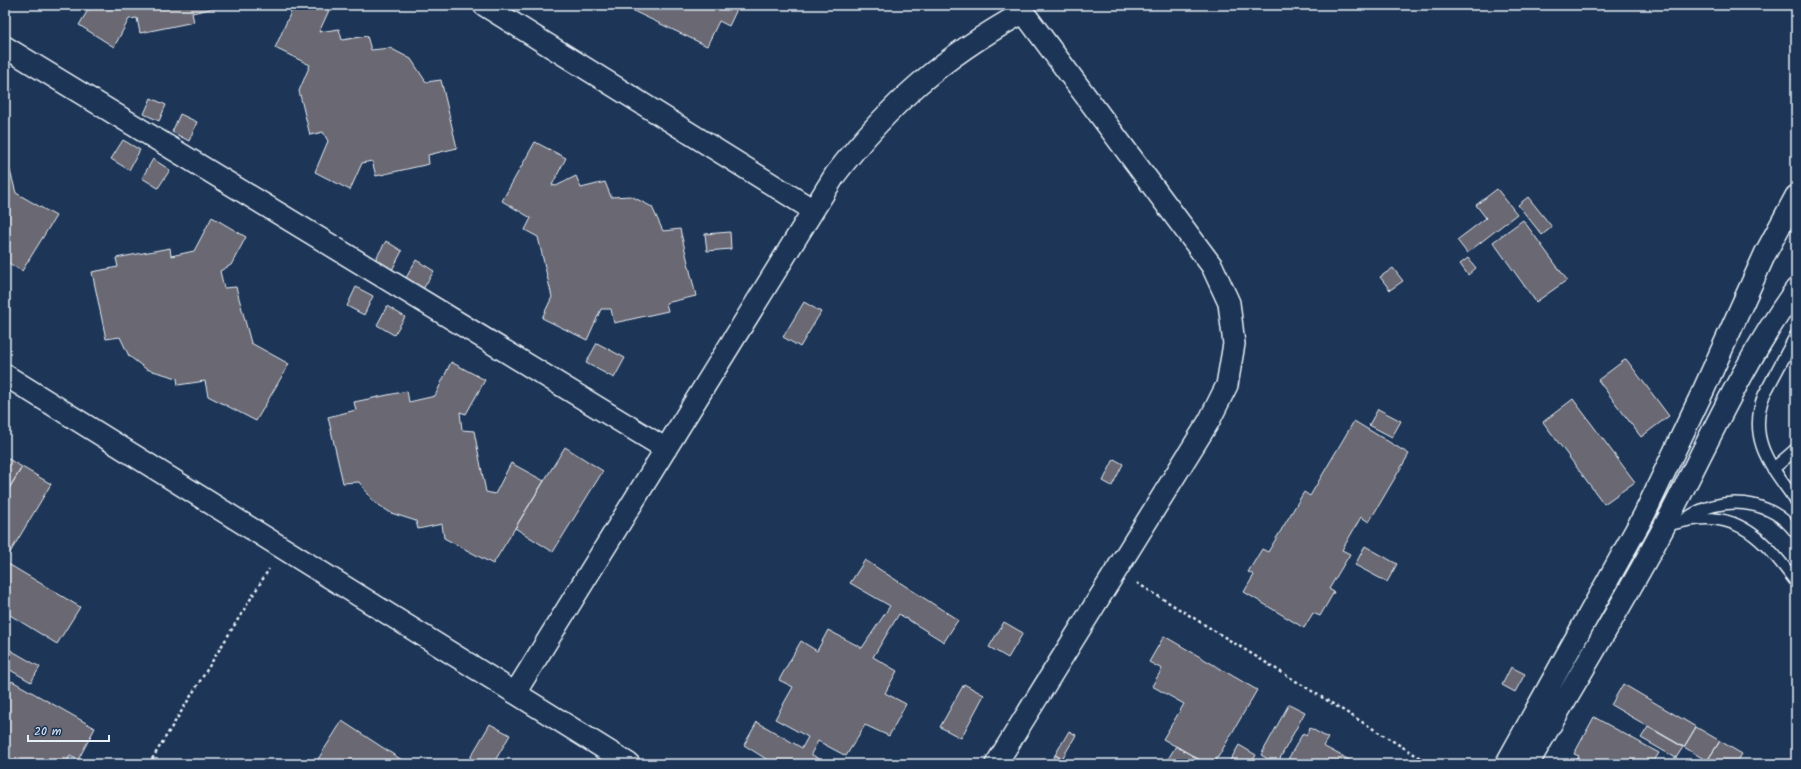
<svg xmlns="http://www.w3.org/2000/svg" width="1801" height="769" viewBox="0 0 1801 769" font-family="Kalam,sans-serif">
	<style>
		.building { fill: #696773; stroke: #e8f1f8 }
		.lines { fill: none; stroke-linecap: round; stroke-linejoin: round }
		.service-casing { stroke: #e8f1f8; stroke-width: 14 }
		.minor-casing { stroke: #e8f1f8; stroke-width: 24 }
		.path { stroke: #e8f1f8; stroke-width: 2.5; stroke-dasharray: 3 3; stroke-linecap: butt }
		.service { stroke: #1d3557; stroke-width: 11 }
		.minor { stroke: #1d3557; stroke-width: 21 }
	</style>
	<rect width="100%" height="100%" fill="#1d3557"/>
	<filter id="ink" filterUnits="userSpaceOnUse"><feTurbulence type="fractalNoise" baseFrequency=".025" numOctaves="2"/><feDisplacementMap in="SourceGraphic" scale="8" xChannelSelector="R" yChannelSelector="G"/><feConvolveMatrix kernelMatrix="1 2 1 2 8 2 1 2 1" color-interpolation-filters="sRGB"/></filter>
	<g filter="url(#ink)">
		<path class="building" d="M91,5H222L223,6L192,13L194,22L140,33L137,18L129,19L114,47L79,25Z
			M294,5H330L331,6L319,32L339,29L342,40L367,36L371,50L390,48L411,59L426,82L441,80L457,148L428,155L429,164L376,176L372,161L362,163L350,190L315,172L328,141L323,132L310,135L299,91L310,65L275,48Z
			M628,5H739L729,26L719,21L707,46L627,8Z
			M5,86L12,89L5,102Z
			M151,98L166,105L159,121L144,114Z
			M180,114L197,122L189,141L172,132Z
			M123,140L140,150L129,170L111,159Z
			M535,142L566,158L552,185L556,186L576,176L581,188L605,182L611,197L631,196L652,207L663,231L680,229L696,296L666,303L668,311L614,323L611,309H601L587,340L542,318L552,297L538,237L525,230L531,218L502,201Z
			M5,152L16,193L56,216L22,271L5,261Z
			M153,159L170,170L158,188L142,178Z
			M1497,189L1517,214L1467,253L1457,240L1486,218L1476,205Z
			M1528,197L1552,227L1542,235L1518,205Z
			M212,217L246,237L231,265L220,271L224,288L236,287L251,343L289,364L256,421L208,396L205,381L178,385L177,378L146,369L129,356L120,337L106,339L92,272L118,267L116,258L170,248L171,256L194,251Z
			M1523,220L1567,280L1536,302L1493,242Z
			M730,232L731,249L707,251L705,234Z
			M386,241L402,251L392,270L375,260Z
			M1468,258L1476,268L1468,275L1460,264Z
			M416,260L434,271L423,289L406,278Z
			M1393,268L1403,281L1390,290L1380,277Z
			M356,287L373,296L364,315L347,306Z
			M804,302L821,312L800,347L783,337Z
			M387,306L405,317L394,335L377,325Z
			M597,343L625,358L614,378L586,363Z
			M1626,359L1669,416L1641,437L1598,380Z
			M451,362L485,380L466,414L460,412L462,430L474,431L486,492L495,494L511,463L544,481L493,564L444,538L442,524L418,529L416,521L391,513L374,502L359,482L343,483L328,417L356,410L354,402L407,391L409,402L435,396Z
			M1573,399L1635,482L1604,504L1543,422Z
			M1378,409L1401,421L1392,437L1369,425Z
			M1354,421L1409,454L1369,522L1361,517L1342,550L1350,554L1329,589L1334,592L1320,616L1313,613L1304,628L1244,592L1254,575L1248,572L1262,549L1268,552L1304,492L1310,496Z
			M565,447L603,471L553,552L515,528Z
			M5,457L22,467L5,495Z
			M1114,459L1123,464L1112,486L1103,481Z
			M22,467L51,484L5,561V495Z
			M1796,544V554L1791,548Z
			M1365,546L1397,564L1387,582L1355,565Z
			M865,560L958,620L944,642L899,614L873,657L897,671L885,693L906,704L889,736L865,725L846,756L818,741L811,754L827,764H774L744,745L757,722L802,748L808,737L775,719L793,687L779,680L801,641L817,651L828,630L862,648L890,606L850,583Z
			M5,562L80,607L57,644L5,612Z
			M1004,622L1023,633L1008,658L989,647Z
			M1164,636L1257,690L1214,764H1207L1163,739L1184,704L1152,686L1162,669L1149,662Z
			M5,647L40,667L31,682L5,667Z
			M1511,667L1525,674L1515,692L1502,685Z
			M12,681L95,728L78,760L70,756L66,764H5V692Z
			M964,684L984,695L961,738L940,727Z
			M1623,684L1696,727L1684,747L1611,705Z
			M1289,704L1305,712L1277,764L1261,755Z
			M1594,717L1659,753L1652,764H1575L1579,756L1574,754Z
			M342,721L408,764H315Z
			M490,724L510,735L493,764H480L470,758Z
			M1648,727L1683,747L1676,758L1641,738Z
			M1696,727L1720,741L1707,761L1684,747Z
			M1310,728L1328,738L1323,746L1357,764H1293L1287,761L1303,733L1306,735Z
			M1069,731L1076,735L1062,759L1055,755Z
			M1720,741L1742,754L1736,764H1712L1707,761Z
			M1239,745L1256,755L1251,764H1228Z
			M1176,746L1205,763L1204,764H1165Z
			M1055,755L1067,761L1066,764H1050Z"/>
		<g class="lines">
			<g class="service-casing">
				<path id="service" d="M1796,335L1764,395C1747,440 1771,466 1796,501
					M1773,469L1796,449
					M1686,519C1719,494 1771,498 1796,533
					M1664,526C1675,523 1687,520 1698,519C1745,514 1771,549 1796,582"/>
			</g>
			<g class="minor-casing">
				<path id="minor" d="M484,5L813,210
					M5,47L666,449
					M5,375L629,764
					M515,693L835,175C891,102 943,57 1024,12
					M996,764L1209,421L1227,385L1234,344L1229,303L1212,266L1018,5
					M1506,764L1644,515L1704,389L1765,254L1796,196
					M1528,764C1574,684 1622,606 1665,525C1707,445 1743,362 1796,289"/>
			</g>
			<path class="path" d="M1137,583L1430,764
				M149,764L269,569"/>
			<use href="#service" class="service"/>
			<use href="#minor" class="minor"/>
		</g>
	</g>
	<rect width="1801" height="769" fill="none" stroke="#1d3557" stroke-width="20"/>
	<rect x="10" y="10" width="1781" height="749" fill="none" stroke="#e8f1f8" stroke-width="1.5" filter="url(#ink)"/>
	<path d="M28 735v6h81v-6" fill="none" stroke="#e8f1f8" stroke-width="2"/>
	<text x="34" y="735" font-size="12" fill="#e8f1f8" stroke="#1d3557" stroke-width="3" paint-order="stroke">20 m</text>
</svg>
